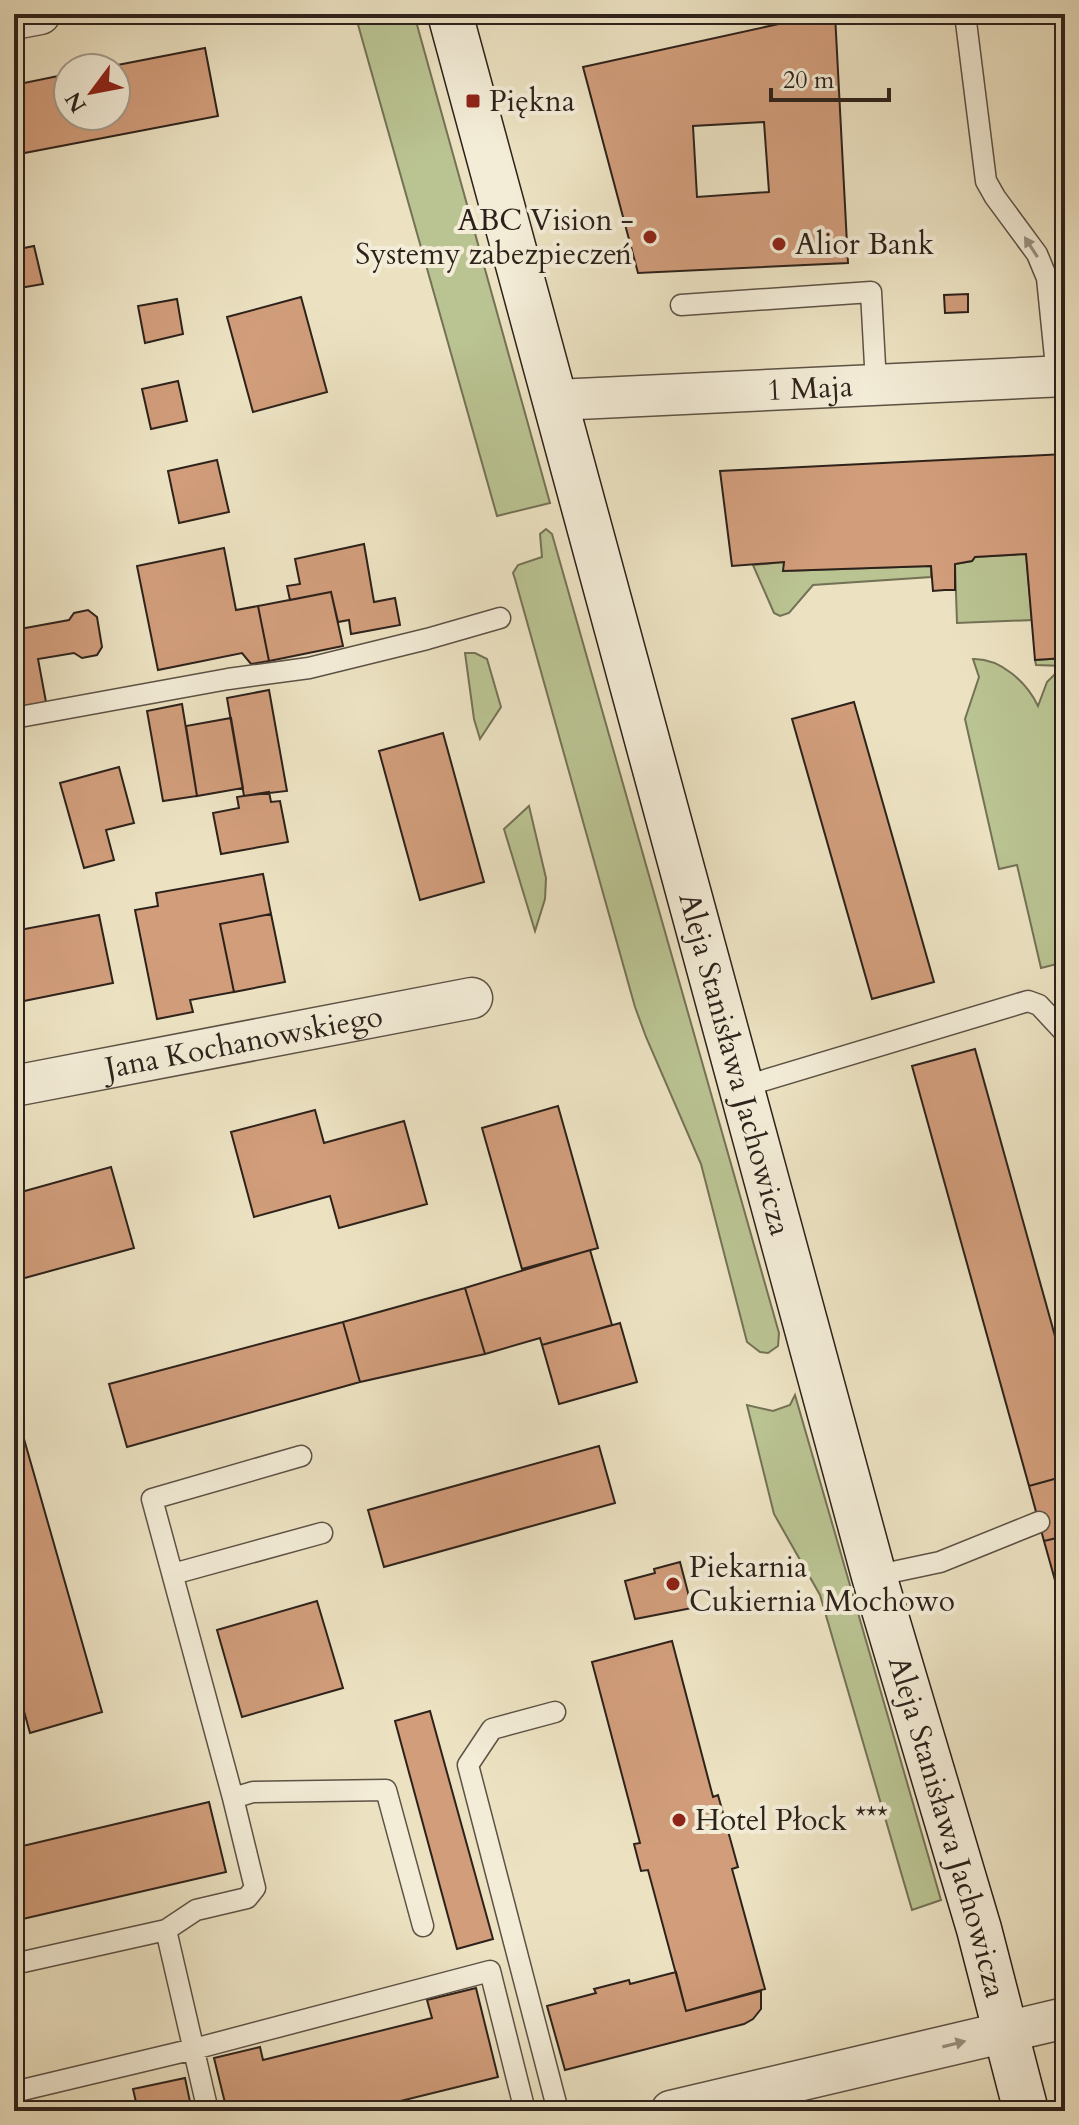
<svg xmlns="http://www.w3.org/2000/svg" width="1079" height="2125" viewBox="0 0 1079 2125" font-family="Cardo,serif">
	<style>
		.green { fill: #bac392; stroke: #747256; stroke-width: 2 }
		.building { fill: #d19d7b; stroke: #2d221b; stroke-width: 2; fill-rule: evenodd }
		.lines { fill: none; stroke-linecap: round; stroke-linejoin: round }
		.lane-casing { stroke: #5d5245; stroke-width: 23 }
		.street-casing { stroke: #5d5245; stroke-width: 43 }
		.secondary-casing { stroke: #2d221b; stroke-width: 47 }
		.lane { stroke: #f3ecd7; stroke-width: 20 }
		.street { stroke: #f3ecd7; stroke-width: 40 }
		.secondary { stroke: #f3ecd7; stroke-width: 44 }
		.oneway { fill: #9a9182 }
		.poi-dot { fill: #8f2418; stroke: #f3ecd7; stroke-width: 3 }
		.labels { text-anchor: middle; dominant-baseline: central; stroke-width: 8; stroke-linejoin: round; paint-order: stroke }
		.poi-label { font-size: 30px; fill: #2d221b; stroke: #f3ecd7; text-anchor: start }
		.street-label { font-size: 30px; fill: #2d221b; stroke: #f3ecd7 }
	</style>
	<rect width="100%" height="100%" fill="#ece2c2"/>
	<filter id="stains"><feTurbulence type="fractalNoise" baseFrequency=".0025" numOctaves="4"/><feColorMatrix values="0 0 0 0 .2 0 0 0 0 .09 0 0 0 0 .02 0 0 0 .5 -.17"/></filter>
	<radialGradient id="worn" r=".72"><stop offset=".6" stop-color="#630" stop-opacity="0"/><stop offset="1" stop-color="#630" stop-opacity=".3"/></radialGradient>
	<path class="green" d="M355,14H414L550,503L497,516Z
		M546,529L552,534L779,1333L778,1346L768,1353L760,1352L747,1342L701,1164L646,1037L635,1007L515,579L513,573L518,565L542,557L540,534Z
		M1026,554L1032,620L957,623L955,564L972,561L975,557Z
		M784,562V571L931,566V577L813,585L789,613L780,616L774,613L753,565Z
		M465,653H475L487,659L501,707L480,739L474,719Z
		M1065,658V962L1041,968L1017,865L999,869L965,719L979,677L973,659C1001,658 1027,683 1038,706L1047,682L1063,666L1036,665L1035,660Z
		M529,806L546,878L545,899L535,931L504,829Z
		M795,1395L941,1900L912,1910L820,1595L774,1514L747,1405L773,1411L790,1405Z"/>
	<path class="building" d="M824,14H835L848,263L638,273L583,67ZM764,122L769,192L697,197L693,126Z
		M205,48L218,116L14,155V85L68,74V116H116V68H102Z
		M34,246L43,284L14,289V250Z
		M968,294V312L945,313L944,295Z
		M301,297L327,392L253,412L227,317Z
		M177,299L183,334L145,343L138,306Z
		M178,381L187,421L151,429L142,389Z
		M1065,454V658L1035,660L1026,554L975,557L972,561L955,564V590H945L933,591L931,566L783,571L784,562L732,566L720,471Z
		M217,460L229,512L179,523L168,471Z
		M364,544L374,602L395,598L400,625L351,634L349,620L338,622L331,592L290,600L287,586L300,584L295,559Z
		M224,548L236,610L258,606L269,661L251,664L242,653L158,670L137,566Z
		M331,592L343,646L269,661L258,606Z
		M88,610L97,617L102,647L97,655L82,658L74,653L38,659L46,702L19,707L14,704V630L69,620L74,613Z
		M269,690L287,791L244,796L227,698Z
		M854,702L934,982L872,999L792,719Z
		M182,704L197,796L163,801L147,711Z
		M231,718L243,788L197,796L186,726Z
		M443,733L484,882L420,900L379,751Z
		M119,767L134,823L106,830L114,860L84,868L60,783Z
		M269,792L271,802L280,801L288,842L221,854L213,813L239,808L237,797Z
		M263,874L271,914L220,924L234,992L190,1000L193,1012L157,1019L135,910L158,906L156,893Z
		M271,914L285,982L234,992L220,924Z
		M99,915L113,983L14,1003V931Z
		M1065,962V1003L1056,964Z
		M975,1049L1065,1372V1476L1029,1486L912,1066Z
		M558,1106L598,1248L522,1269L482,1128Z
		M315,1110L324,1143L404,1121L427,1204L339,1228L330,1196L254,1217L231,1132Z
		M111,1167L134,1248L21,1279L14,1256V1194Z
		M590,1250L612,1325L542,1345L540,1338L485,1354L465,1288Z
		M465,1288L485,1354L360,1382L343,1322Z
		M343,1322L360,1382L127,1447L109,1384Z
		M620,1323L637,1382L559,1404L542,1345Z
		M18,1418L102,1712L30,1733L14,1675V1419Z
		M599,1446L615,1503L384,1567L368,1510Z
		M1065,1476V1536L1044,1541L1029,1486Z
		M1065,1536V1616L1044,1541Z
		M680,1562L692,1608L635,1619L625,1581L655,1573L654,1569Z
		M317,1601L343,1688L242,1717L217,1630Z
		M672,1641L713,1797L718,1795L738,1867L732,1869L765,1989L686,2011L648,1870L641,1871L634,1844L640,1843L592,1662Z
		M430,1711L493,1939L457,1949L395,1721Z
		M209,1802L226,1872L14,1921V1848Z
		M676,1972L686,2011L761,1991V2009L753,2019L744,2024L565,2070L547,2006L596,1993L594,1989L629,1980L630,1984Z
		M476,1988L498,2077L360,2111H227L214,2058L260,2047L263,2060L432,2018L427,2000Z
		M185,2078L192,2111H138L133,2089Z"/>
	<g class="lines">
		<g class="lane-casing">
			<path id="lane" d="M965,14L986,181L995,197L1037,254L1047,278L1057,377
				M681,305L871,292L876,384
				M14,718L228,679L309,668L427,639L500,618
				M742,1087L1028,1001L1039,1005L1065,1033
				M173,1574L322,1533
				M874,1576L940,1562L1039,1522
				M555,1712L492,1729L468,1765L558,2111
				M233,1798L253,1792L386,1790L423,1926
				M166,1930L208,2111
				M14,1964L166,1930L196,1910L247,1898L255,1888L233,1798L152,1499L301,1456
				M14,2092L194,2049L490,1971L525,2111"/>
		</g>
		<g class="street-casing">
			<g id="street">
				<path d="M14,19L40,14"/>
				<path id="s1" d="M556,400L1065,376"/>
				<path id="s2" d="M14,1086L472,998"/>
				<path d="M671,2111L1065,2018"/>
			</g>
		</g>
		<g class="secondary-casing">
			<g id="secondary">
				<path id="s3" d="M450,14L874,1576L979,1929L1026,2111"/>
			</g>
		</g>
		<use href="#lane" class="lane"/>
		<use href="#street" class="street"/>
		<use href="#secondary" class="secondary"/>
	</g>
	<defs><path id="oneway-solid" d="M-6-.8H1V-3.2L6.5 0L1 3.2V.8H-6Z" transform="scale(2)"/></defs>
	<g class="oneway">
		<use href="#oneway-solid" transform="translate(1031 247) rotate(-123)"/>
		<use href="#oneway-solid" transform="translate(954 2044) rotate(-14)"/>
	</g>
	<g class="poi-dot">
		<rect x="465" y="93" width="16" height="16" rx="4"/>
		<circle cx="650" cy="237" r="8"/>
		<circle cx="779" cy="244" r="8"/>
		<circle cx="673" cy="1584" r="8"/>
		<circle cx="679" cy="1820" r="8"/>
	</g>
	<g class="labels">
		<g class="poi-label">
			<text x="489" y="101">Piękna</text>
			<text x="634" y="220" text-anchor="end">ABC Vision -<tspan x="634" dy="34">Systemy zabezpieczeń</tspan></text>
			<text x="795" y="244">Alior Bank</text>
			<text x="689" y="1567">Piekarnia<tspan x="689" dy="34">Cukiernia Mochowo</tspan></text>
			<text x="695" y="1820">Hotel Płock ***</text>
		</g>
		<g class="street-label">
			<text stroke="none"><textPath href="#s1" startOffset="254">1 Maja</textPath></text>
			<text stroke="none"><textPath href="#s2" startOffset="234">Jana Kochanowskiego</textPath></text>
			<text stroke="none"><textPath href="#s3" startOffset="1088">Aleja Stanisława Jachowicza</textPath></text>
			<text stroke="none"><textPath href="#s3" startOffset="1880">Aleja Stanisława Jachowicza</textPath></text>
		</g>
	</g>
	<rect width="1079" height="2125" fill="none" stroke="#ece2c2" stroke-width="48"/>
	<rect x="16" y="16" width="1047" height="2093" fill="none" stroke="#2d221b" stroke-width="4"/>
	<rect x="24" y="24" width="1031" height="2077" fill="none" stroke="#2d221b" stroke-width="2"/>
	<g transform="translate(92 92) rotate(238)"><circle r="38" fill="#f3ecd7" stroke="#a49b8c" stroke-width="2"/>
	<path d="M0-6L14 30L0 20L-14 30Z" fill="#8f2418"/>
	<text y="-12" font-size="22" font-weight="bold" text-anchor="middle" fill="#2d221b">N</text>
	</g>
	<path d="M771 88v12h118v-12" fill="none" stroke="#2d221b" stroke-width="4"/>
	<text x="783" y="88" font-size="24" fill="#2d221b" stroke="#f3ecd7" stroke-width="6" paint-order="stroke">20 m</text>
	<rect width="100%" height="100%" filter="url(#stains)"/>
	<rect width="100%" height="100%" fill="url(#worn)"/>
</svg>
